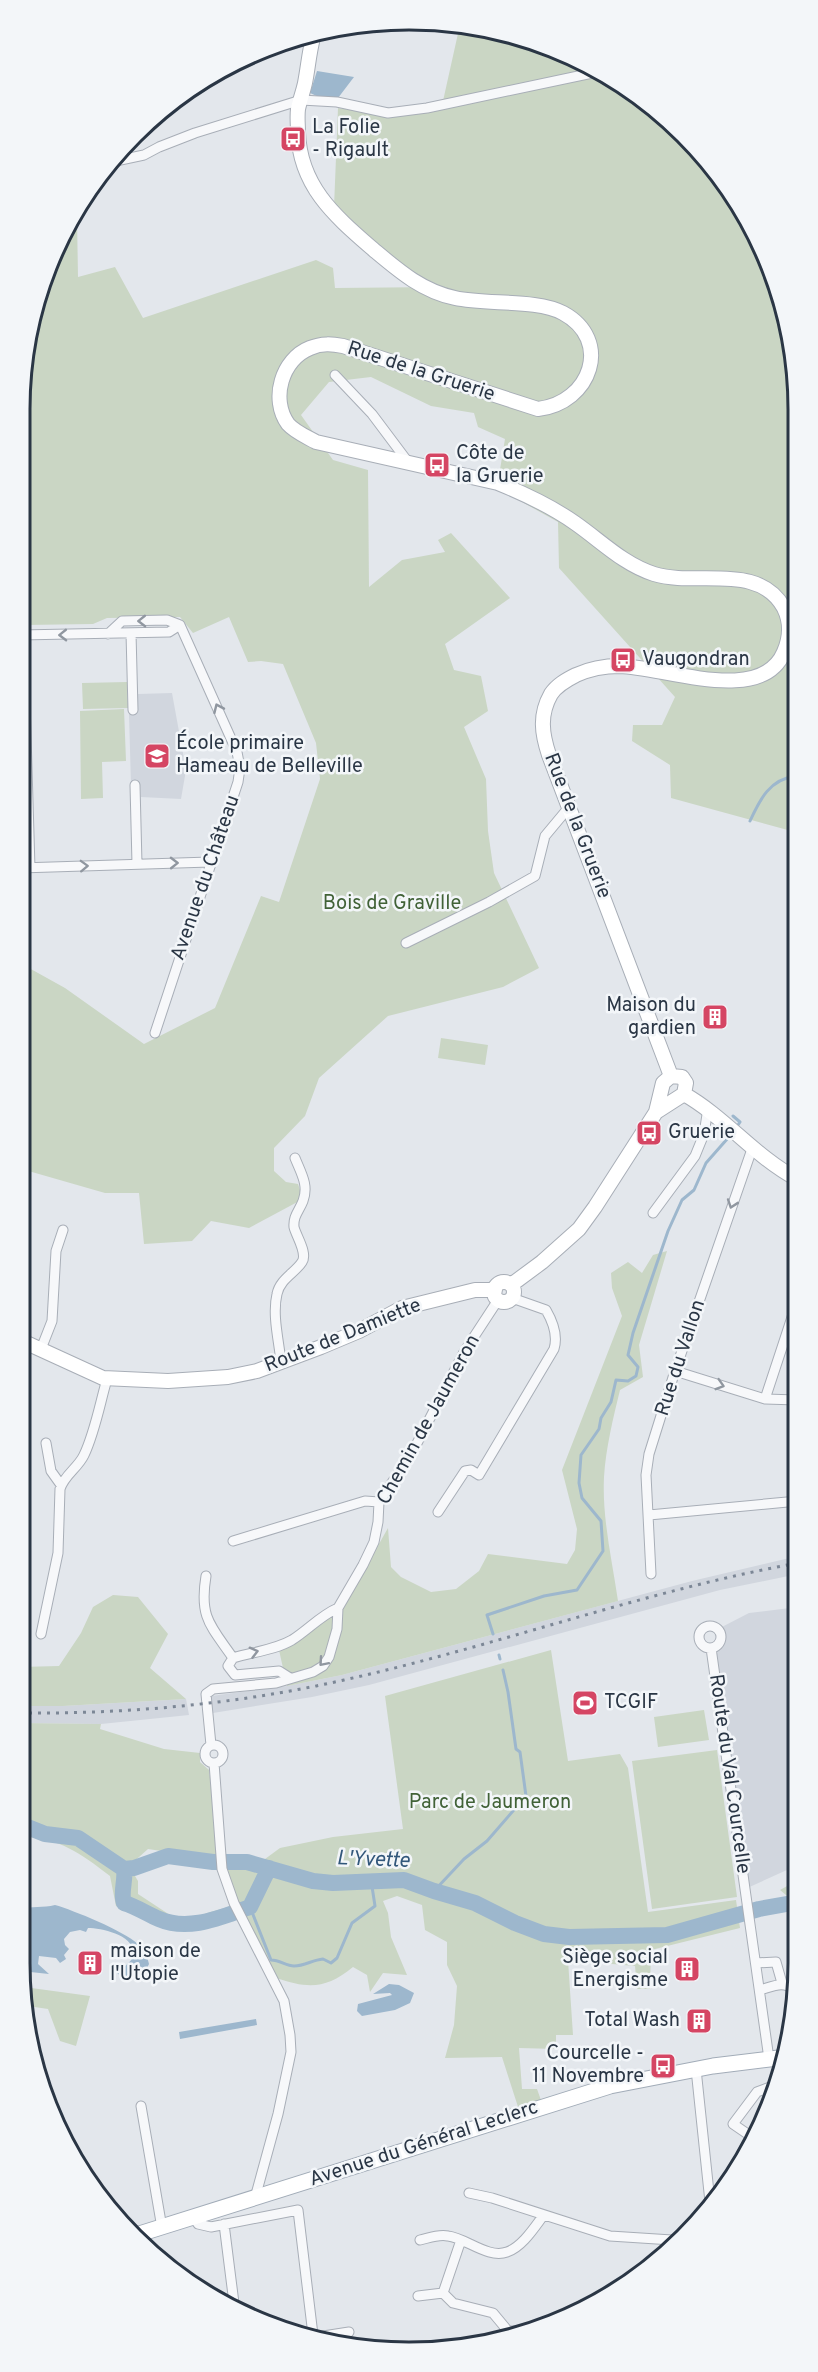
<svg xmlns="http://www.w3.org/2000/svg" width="818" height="2372" viewBox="0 0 818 2372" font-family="Overpass,sans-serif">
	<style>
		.built { fill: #d1d6de }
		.green { fill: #cad6c4 }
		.water { fill: #9db7cd }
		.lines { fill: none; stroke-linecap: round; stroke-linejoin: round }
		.stream { stroke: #9db7cd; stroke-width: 3 }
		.river { stroke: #9db7cd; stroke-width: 16 }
		.street-casing { stroke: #a8aeb7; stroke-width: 11 }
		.secondary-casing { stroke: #a8aeb7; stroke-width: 16 }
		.primary-casing { stroke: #a2acb8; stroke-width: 17 }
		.street { stroke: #f7f8fa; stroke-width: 9 }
		.secondary { stroke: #fff; stroke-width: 14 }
		.primary { stroke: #fff; stroke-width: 15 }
		.rail { stroke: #7c8796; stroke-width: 3; stroke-dasharray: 3 6; stroke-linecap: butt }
		.oneway { stroke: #9097a0 }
		.labels { text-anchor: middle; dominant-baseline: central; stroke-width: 5; stroke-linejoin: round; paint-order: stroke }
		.poi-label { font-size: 20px; fill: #2a3645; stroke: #f3f6f9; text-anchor: start }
		.street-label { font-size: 20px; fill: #2a3645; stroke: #f3f6f9 }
		.park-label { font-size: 20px; fill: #416237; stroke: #f3f6f9 }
		.water-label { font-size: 21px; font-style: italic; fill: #32577b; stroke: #f3f6f9 }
		.rim { fill: none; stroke: #2a3645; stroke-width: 3 }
	</style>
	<rect width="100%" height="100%" fill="#e3e7ec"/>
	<path class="built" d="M172,693L186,770L181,799L141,797L140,785H131L129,714L138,713V694Z
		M798,1556V1574L720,1590L369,1685L312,1697L213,1713L211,1696L287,1686L342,1675L692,1581Z
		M798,1607V1865L745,1889L714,1647L719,1643L721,1638L718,1629L749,1613Z
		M186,1699L189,1715L101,1724L20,1723V1706H63Z"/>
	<path class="green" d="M459,29L509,33L589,66L586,73L443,101Z
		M604,72L702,152L758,237L795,358L796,927L794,928L795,832L671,798L670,765L632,741L633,725H662L675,697L559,568L558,522L497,488L505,439L478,427L474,413L431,406L371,377L329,382L301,415L333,460L368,470L369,587L402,560L445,552L438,540L451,533L510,598L445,644L454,670L481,676L488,711L464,727L486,779L488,831L494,873L539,968L503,987L388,1016L319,1078L305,1116L274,1148V1171L286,1182L298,1184L303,1199L249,1228L211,1221L192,1241L144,1244L139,1193H105L25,1170L20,1167V963L65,988L144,1044L215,1008L261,896L279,902L320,779L316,743L283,664L261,661L248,662L229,617L193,633L180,617L107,618L93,624L25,625L23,573H20V409L33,309L77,218L78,277L115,267L143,318L316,260L333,268L335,288L439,287L393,260L334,207L338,108L380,114Z
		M127,682L128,708L83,709L82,683Z
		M124,709L126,761L102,762L103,798L81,799L80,711Z
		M441,1038L488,1045L485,1065L438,1058Z
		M667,1251L639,1345L643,1377L620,1390C613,1419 606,1447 604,1477C602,1518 612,1560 618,1601L342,1675L287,1686L279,1650L306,1635L345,1604L388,1528L391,1567L401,1577L431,1592L456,1589L479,1571L488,1554L567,1564L575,1550L577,1529L562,1470L622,1316L612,1288L611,1273L628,1262L642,1273L653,1255Z
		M113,1595L138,1597L168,1634L150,1668L186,1699L63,1706H20V1667L59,1666L81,1633L93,1607Z
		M551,1650L568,1761L620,1754L628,1768L648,1912L736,1900L740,1928L651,1950L650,1989H637L635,1966L568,1960L573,2035H556V2049L519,2048L522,2089H537L542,2103L519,2110L502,2057L445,2058L454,2025L457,1986L447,1965V1942L425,1930L422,1905L397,1896L383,1901L388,1913L391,1937L407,1975L383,1973L370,1992L367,1975L353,1967C326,1989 309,1989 276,1978L240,1915L222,1860L148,1849L129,1866L138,1881V1894L173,1917H194L231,1906L235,1921L172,1929L116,1906L110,1876C77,1851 63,1840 20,1836V1723L101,1724L100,1729L164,1749L200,1753V1762L209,1770L222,1860L265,1859L280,1848L333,1837L403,1829L385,1696Z
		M704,1710L709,1740L658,1747L654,1717Z
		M717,1750L737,1897L652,1909L632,1761Z
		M798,1880V1905L780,1890Z
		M24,1987L90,1996L76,2046L60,2041L48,2009L28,2006Z"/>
	<path class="water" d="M317,71L354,77L338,98L319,97L310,93Z
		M55,1905C73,1910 124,1931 138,1944C145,1949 147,1956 149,1964L146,1970L125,1980L116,1972C122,1968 132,1963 133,1955C136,1935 101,1928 88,1928L86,1932L80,1930L70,1932L64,1939L65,1945L69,1949L64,1955L66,1959L60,1963L56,1958L39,1956L38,1964L49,1974L21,1971L20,1909C32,1906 43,1908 55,1905Z
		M389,1984L399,1985L414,1993L410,2003L395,2010L362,2016L357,2011L358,2004L392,1995L390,1993L373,1994Z
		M256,2019L257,2025L180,2039L179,2032Z"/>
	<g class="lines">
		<path class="stream" d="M750,821C760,799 770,779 796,776
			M733,1116L740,1122L738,1125
			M493,1634L487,1615L544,1596L577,1590L603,1551L601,1521L582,1498L579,1483L581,1455L599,1429L601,1418L611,1402L616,1380L628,1381L636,1376L638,1367L628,1355L633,1333L668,1231L682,1200L694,1190L706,1163L728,1138
			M499,1655L500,1659
			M434,1891L464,1859L487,1841L526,1796L520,1752L516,1749L508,1692L503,1670
			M250,1907L271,1960C280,1960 286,1966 294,1966C305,1966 312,1960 323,1959L331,1963L337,1958L352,1923L375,1906L371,1880"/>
		<path class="river" d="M20,1824L45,1834L78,1838L124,1869L134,1868L168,1856L213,1862H247L313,1881L333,1883L404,1880L434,1891L475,1903L515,1923L544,1934L569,1937L667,1935L759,1909L798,1902
			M124,1869C126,1880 120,1894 124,1903C137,1907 147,1914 159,1919C189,1932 221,1917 250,1907L269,1868"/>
		<g class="street-casing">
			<path id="street" d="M111,162L144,155L159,147L195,133L301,100L337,102L388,113L427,108L602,71
				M335,375L372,414L408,462
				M131,633L133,710
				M108,634L122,621L167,620L180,625
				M20,635L169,632L180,625
				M23,635L30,868
				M135,785L137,864
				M20,868L210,862
				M406,943L489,902L535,876L545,836L570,806
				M155,1033L238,782L240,768L237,752L180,625
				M653,1213L695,1156L704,1134L708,1108
				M41,1349L52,1321L56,1251L63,1230
				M281,1362C279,1341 272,1315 277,1294C280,1279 295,1273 302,1262C308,1253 296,1236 294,1227C293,1216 299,1211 303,1201C309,1185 301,1173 295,1158
				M675,1371L765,1399L797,1400
				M765,1399L797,1302
				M46,1443L51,1471L61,1485
				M438,1512L465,1471L471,1470L479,1475L554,1349C558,1336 553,1322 546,1310L512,1298
				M649,1515L798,1501
				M233,1541L365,1501L379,1502
				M651,1574L646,1475L649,1454L675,1371L752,1149
				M206,1576C199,1618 211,1626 233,1658
				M699 1637a11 11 0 1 1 22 0a11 11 0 1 1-22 0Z
				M41,1634L58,1553L60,1489C64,1475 78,1468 84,1455C95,1432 100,1403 107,1379
				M711,1648L769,2059
				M290,1678L279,1671L235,1675L228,1666L233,1658C253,1652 275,1650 292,1640C308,1630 321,1615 338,1608
				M205 1754a9 9 0 1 1 18 0a9 9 0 1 1-18 0Z
				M211,1745L206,1694L213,1689L276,1683L313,1672L323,1666L329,1657L337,1629L338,1608L363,1565L374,1542L378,1522L379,1502L413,1451L464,1352L498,1300
				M214,1763L222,1869L234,1903L284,2001L290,2035L291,2052L278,2114L255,2198
				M756,1963L776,1962L782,1983
				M760,1990C774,1986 784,1980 795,1991
				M696,2069L710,2202
				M141,2106L162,2228
				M752,2137L733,2124L757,2092L775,2085
				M469,2193L492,2198L610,2236L672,2240
				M193,2217L198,2224L211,2227L298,2210L313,2335
				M224,2224L235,2311
				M420,2240C429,2238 438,2234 448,2236C466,2238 488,2259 507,2252C522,2247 534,2228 543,2216
				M443,2293L453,2303L493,2313L508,2331H520
				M418,2296L443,2293L461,2240
				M317,2337L349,2332"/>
		</g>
		<g class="secondary-casing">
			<path id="secondary" d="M313,38C309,53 308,68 305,83C303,92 300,100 298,109C297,117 298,125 298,132C300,187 335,216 374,250C399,271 422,291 455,298C486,305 537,299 563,313C613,340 591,403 538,409L343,346C332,344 322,343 310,348C282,359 270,399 288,424C295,432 307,437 316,442L498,483C525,494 551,506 575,523C601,541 623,564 654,574C697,587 759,562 784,608C791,622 790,638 784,652C762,706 664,667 620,666C605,666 589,669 576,675C566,680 557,685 551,694C539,715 542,734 549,755L671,1076
				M684,1094C726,1118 754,1156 797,1179
				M494 1292a10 10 0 1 1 20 0a10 10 0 1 1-20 0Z
				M511,1285L542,1262L579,1229L595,1207L656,1112L663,1083L671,1076L682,1077L686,1083L684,1094L656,1112
				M20,1340L103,1378L168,1381L228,1377L257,1371L321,1347L359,1331L402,1308L475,1290H495"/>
		</g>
		<g class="primary-casing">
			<path id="primary" d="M136,2235L610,2086L713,2066L786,2057"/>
		</g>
		<use href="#street" class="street"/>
		<use href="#secondary" class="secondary"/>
		<use href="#primary" class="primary"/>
		<path class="rail" d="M20,1713C129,1714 238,1704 344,1680C497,1646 644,1591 798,1563"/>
	</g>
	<defs><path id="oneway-chevron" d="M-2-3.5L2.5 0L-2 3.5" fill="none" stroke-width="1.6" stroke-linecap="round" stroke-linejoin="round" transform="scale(1.5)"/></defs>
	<g class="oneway">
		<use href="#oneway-chevron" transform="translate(142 621) rotate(179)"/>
		<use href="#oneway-chevron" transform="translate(63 635) rotate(179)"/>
		<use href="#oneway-chevron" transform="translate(218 708) rotate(-114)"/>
		<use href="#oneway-chevron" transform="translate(174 863) rotate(-1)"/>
		<use href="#oneway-chevron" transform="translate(84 866) rotate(-2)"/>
		<use href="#oneway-chevron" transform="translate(732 1204) rotate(109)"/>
		<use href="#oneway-chevron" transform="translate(720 1385) rotate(17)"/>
		<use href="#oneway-chevron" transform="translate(254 1652) rotate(-15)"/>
		<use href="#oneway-chevron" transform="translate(323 1662) rotate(131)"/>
	</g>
	<defs>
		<g id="bus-square" transform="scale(1.35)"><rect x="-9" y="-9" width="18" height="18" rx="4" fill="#d54563" stroke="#f3f6f9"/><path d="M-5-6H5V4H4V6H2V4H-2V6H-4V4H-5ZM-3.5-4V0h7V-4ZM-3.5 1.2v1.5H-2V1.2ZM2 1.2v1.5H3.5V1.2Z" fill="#fff"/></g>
		<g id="school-square" transform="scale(1.35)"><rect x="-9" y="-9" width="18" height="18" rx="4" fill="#d54563" stroke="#f3f6f9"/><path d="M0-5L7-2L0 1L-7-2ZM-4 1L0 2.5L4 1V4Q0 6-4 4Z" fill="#fff"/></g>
		<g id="building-square" transform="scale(1.35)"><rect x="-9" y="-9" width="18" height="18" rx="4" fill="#d54563" stroke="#f3f6f9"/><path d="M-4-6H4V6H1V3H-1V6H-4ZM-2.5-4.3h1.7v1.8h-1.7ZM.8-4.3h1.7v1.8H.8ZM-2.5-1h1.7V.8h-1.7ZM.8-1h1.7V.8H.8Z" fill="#fff"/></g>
		<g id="stadium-square" transform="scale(1.35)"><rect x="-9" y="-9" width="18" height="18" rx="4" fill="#d54563" stroke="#f3f6f9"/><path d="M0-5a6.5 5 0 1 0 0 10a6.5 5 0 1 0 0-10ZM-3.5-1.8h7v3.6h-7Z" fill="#fff"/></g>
	</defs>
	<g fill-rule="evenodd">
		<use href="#bus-square" x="293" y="139"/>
		<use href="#bus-square" x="437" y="465"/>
		<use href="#bus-square" x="623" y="660"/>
		<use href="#school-square" x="157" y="756"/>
		<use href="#building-square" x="715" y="1017"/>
		<use href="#bus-square" x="649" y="1133"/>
		<use href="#stadium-square" x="585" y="1703"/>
		<use href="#building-square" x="90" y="1963"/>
		<use href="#building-square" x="687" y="1969"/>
		<use href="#building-square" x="699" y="2021"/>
		<use href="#bus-square" x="663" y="2066"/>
	</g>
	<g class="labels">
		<g class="poi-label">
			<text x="312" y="128">La Folie<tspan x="312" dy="23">- Rigault</tspan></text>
			<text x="456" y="454">Côte de<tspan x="456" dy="23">la Gruerie</tspan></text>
			<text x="642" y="660">Vaugondran</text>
			<text x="176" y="744">École primaire<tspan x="176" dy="23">Hameau de Belleville</tspan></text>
			<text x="696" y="1006" text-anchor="end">Maison du<tspan x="696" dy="23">gardien</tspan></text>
			<text x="668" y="1133">Gruerie</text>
			<text x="604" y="1703">TCGIF</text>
			<text x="110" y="1952">maison de<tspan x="110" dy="23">l'Utopie</tspan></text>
			<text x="668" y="1958" text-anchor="end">Siège social<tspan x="668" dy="23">Energisme</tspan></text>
			<text x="680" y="2021" text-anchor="end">Total Wash</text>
			<text x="644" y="2054" text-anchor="end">Courcelle -<tspan x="644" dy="23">11 Novembre</tspan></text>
		</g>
		<g class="street-label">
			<text transform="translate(421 372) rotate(18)">Rue de la Gruerie</text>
			<text transform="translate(577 826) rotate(69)">Rue de la Gruerie</text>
			<text transform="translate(206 878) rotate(-71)">Avenue du Château</text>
			<text transform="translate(343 1336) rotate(-22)">Route de Damiette</text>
			<text transform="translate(681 1358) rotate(-72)">Rue du Vallon</text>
			<text transform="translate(429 1420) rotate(-61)">Chemin de Jaumeron</text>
			<text transform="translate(729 1774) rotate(82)">Route du Val Courcelle</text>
			<text transform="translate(424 2144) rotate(-18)">Avenue du Général Leclerc</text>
		</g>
		<g class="park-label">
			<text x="392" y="904">Bois de Graville</text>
			<text x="490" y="1803">Parc de Jaumeron</text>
		</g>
		<g class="water-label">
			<text transform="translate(373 1860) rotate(2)">L'Yvette</text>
		</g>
	</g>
	<path d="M0 0H818V2372H0ZM409 30H409A379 379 0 0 1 788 409V1963A379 379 0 0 1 409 2342H409A379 379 0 0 1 30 1963V409A379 379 0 0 1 409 30Z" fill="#f3f6f9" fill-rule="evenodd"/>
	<path class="rim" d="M409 30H409A379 379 0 0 1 788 409V1963A379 379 0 0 1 409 2342H409A379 379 0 0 1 30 1963V409A379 379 0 0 1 409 30Z"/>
</svg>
